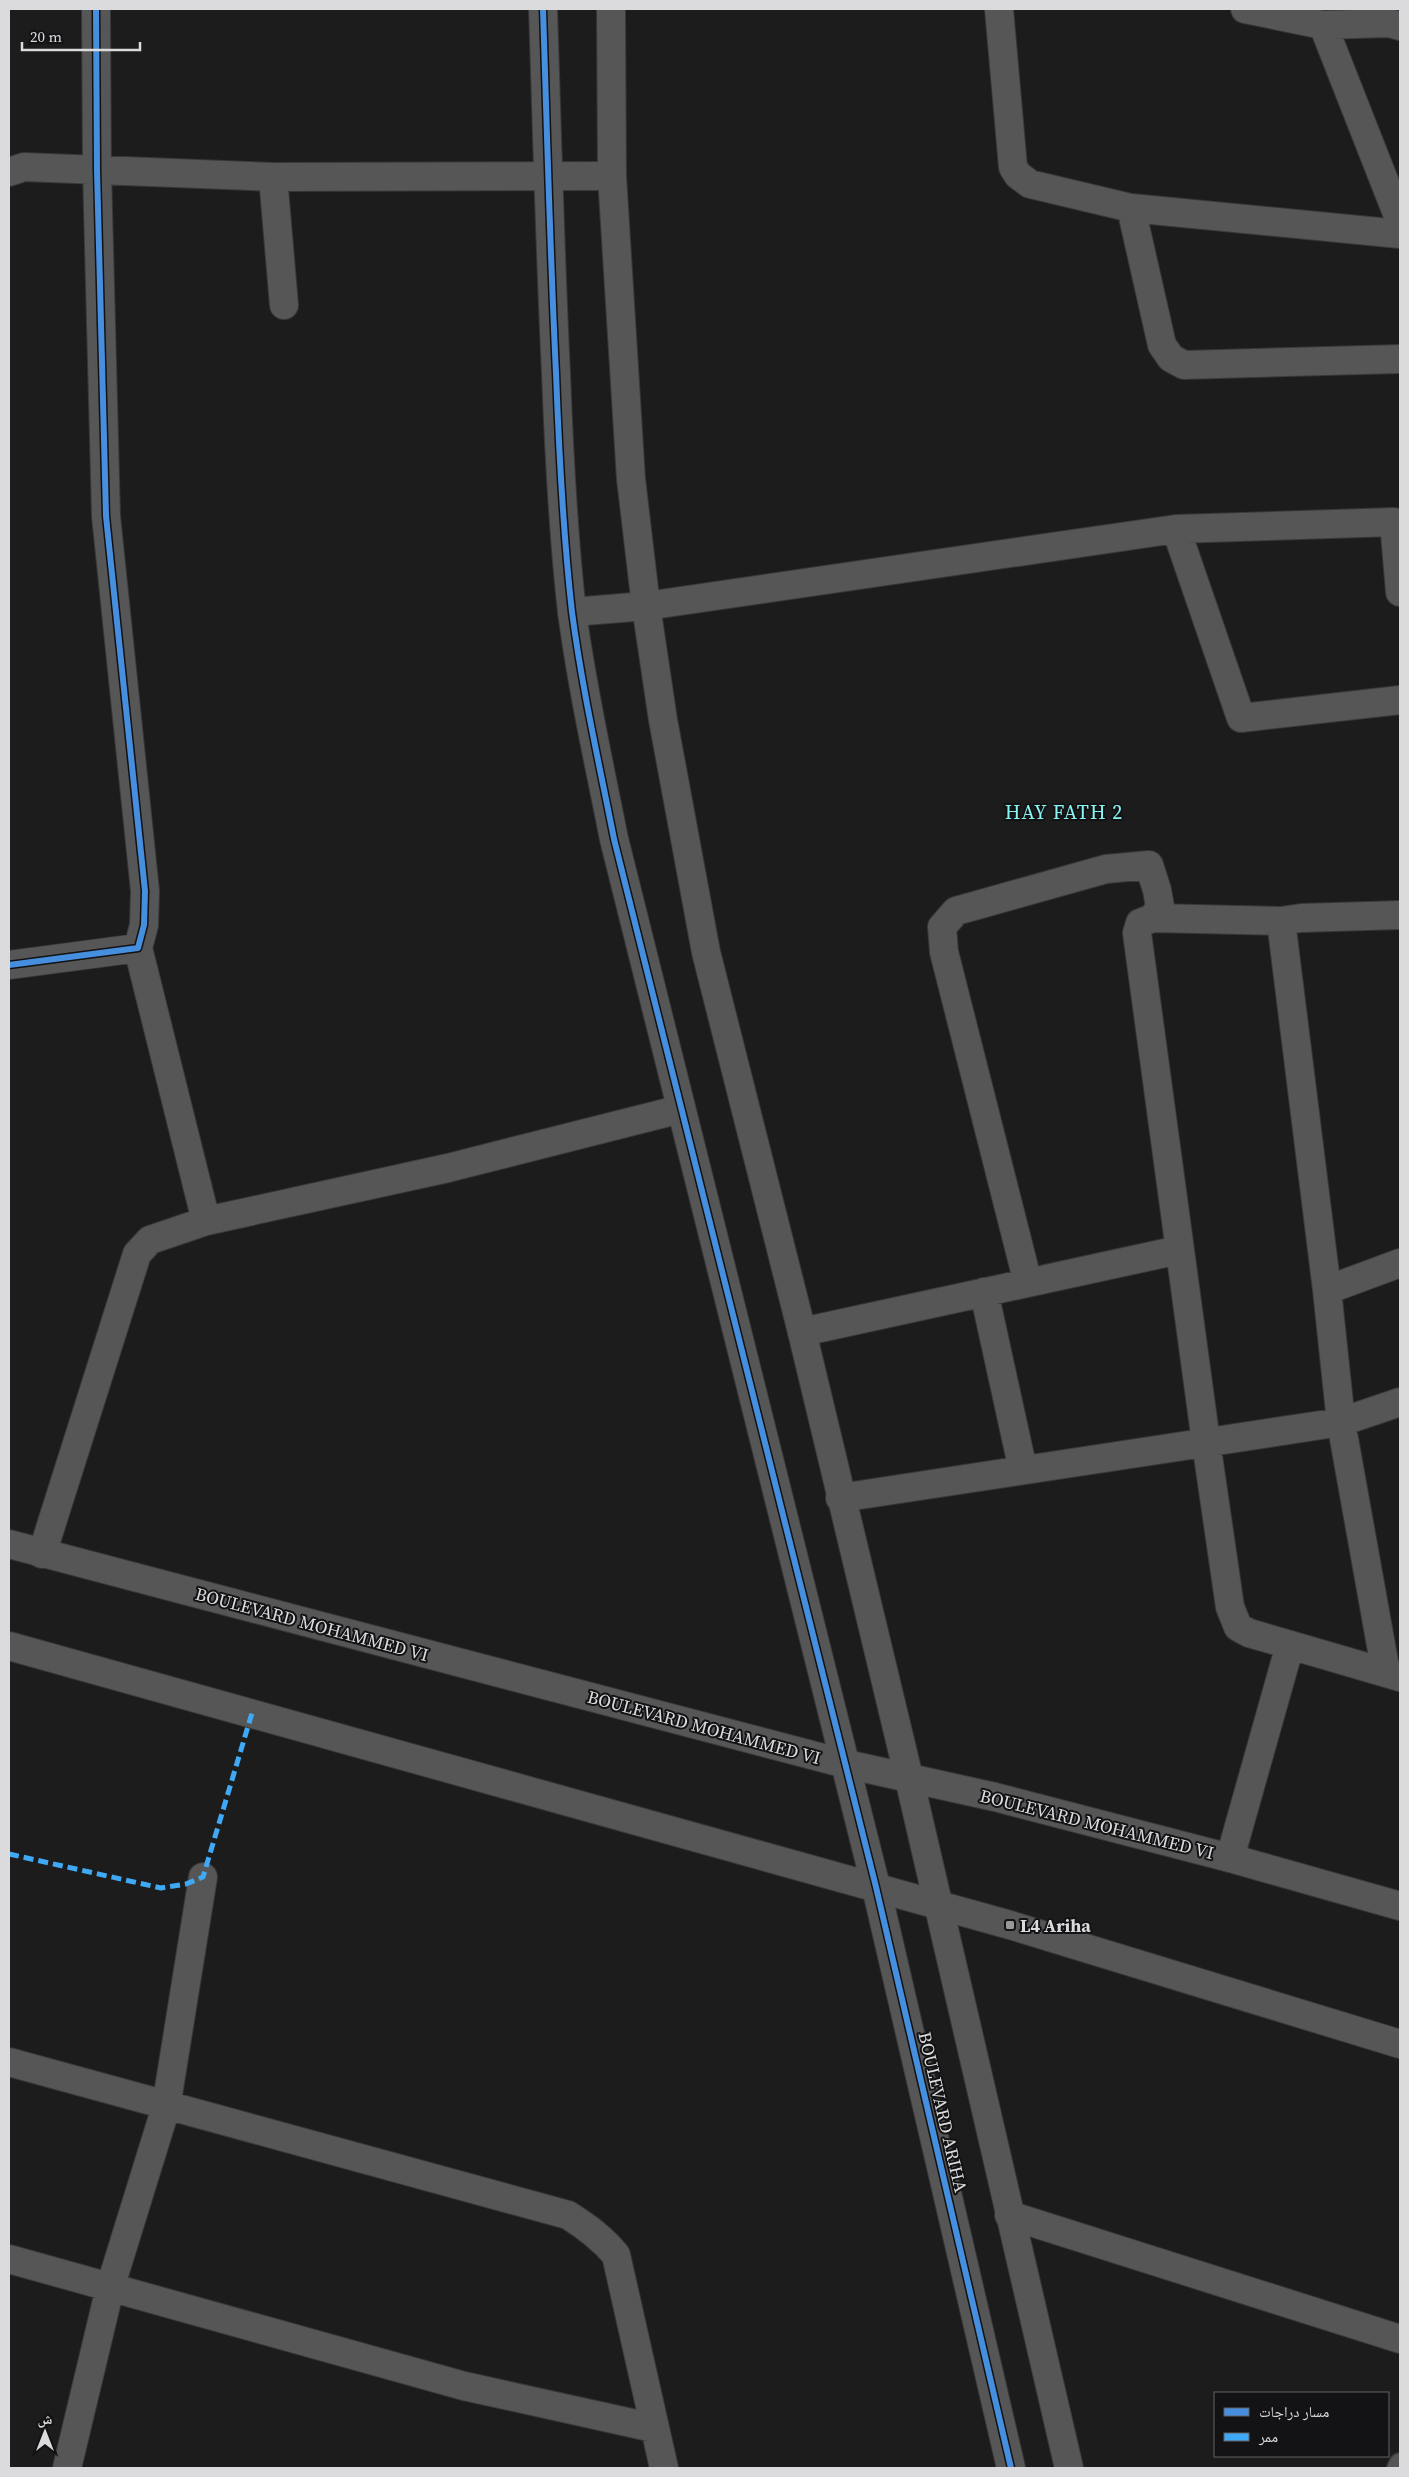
<svg xmlns="http://www.w3.org/2000/svg" width="1409" height="2477" viewBox="0 0 1409 2477" font-family="'Source Serif 4','Noto Naskh Arabic',serif">
	<style>
		.lines { fill: none; stroke-linecap: round; stroke-linejoin: round }
		.lane-casing { stroke: #393839; stroke-width: 24 }
		.street-casing { stroke: #393839; stroke-width: 30 }
		.secondary-casing { stroke: #393839; stroke-width: 30 }
		.lane { stroke: #565656; stroke-width: 21 }
		.street { stroke: #565656; stroke-width: 28 }
		.secondary { stroke: #565656; stroke-width: 28 }
		.quiet { stroke: #3fa9f5; stroke-width: 5; stroke-dasharray: 10 5; stroke-linecap: butt }
		.cycleway-casing { stroke: #131214; stroke-width: 9 }
		.cycleway { stroke: #468fdf; stroke-width: 6 }
		.poi-dot { fill: #989899; stroke: #131214; stroke-width: 2 }
		.labels { text-anchor: middle; dominant-baseline: central; stroke-width: 4; stroke-linejoin: round; paint-order: stroke }
		.street-label { font-size: 18px; fill: #dbdadc; stroke: #131214 }
		.poi-label { font-size: 18px; font-weight: bold; fill: #dbdadc; stroke: #131214; text-anchor: start }
		.quarter-label { font-size: 20px; letter-spacing: 1px; fill: #8af6f3; stroke: #131214 }
	</style>
	<rect width="100%" height="100%" fill="#1c1c1c"/>
	<g class="lines">
		<g class="lane-casing">
			<path id="lane" d="M1398,2468L1400,2464"/>
		</g>
		<g class="street-casing">
			<path id="street" d="M999,9L1013,167L1018,175L1030,184L1131,208L1400,234
				M1245,9L1323,25L1389,23L1400,26
				M1323,25L1400,221
				M9,172L24,167L273,177L612,176
				M273,177L284,305
				M1131,208L1162,345L1171,358L1184,365L1400,359
				M1176,529L1241,718L1400,700
				M572,612L646,606L1176,529L1394,522L1400,592
				M1281,921L1153,918L1140,923L1137,933L1206,1442L1230,1607L1238,1627L1249,1633L1400,1677
				M138,948L206,1221
				M9,965L138,948L144,925L145,891L106,516L97,170L96,9
				M1028,1283L944,952L942,927L956,911L1106,869L1149,865L1157,890L1160,907L1153,918
				M1327,1290L1400,1263
				M984,1292L1023,1470
				M802,1332L1179,1250
				M840,1498L1341,1422L1400,1402
				M42,1554L137,1254L150,1240L206,1221L448,1168L681,1109
				M1386,1673L1341,1422L1327,1290L1281,921L1301,918L1400,915
				M1230,1858L1290,1645
				M9,2062L568,2215C587,2227 602,2238 616,2255L664,2468
				M1009,2215L1400,2339
				M9,2259L464,2386L654,2428
				M67,2468L110,2288L166,2107L203,1877"/>
		</g>
		<g class="secondary-casing">
			<path id="secondary" d="M543,9C547,130 550,252 556,373C559,453 563,533 572,612C582,688 599,763 614,839L876,1887L1011,2468
				M611,9L612,176L631,479L646,606L663,720L706,952L802,1332L909,1778L1069,2468
				M9,1544L846,1764L995,1797L1230,1858L1400,1906
				M9,1646L1010,1925L1400,2044"/>
		</g>
		<use href="#lane" class="lane"/>
		<use href="#street" class="street"/>
		<use href="#secondary" class="secondary"/>
		<path class="quiet" d="M9,1854L161,1888L186,1884L203,1877L252,1713"/>
		<g class="cycleway-casing">
			<path id="cycleway" d="M543,9C547,130 550,252 556,373C559,453 563,533 572,612C582,688 599,763 614,839L876,1887L1011,2468
				M9,965L138,948L144,925L145,891L106,516L97,170L96,9"/>
		</g>
		<use href="#cycleway" class="cycleway"/>
	</g>
	<rect class="poi-dot" x="1005" y="1920" width="10" height="10" rx="2.5"/>
	<g class="labels">
		<g class="street-label">
			<text transform="translate(312 1624) rotate(15)">BOULEVARD MOHAMMED VI</text>
			<text transform="translate(704 1727) rotate(15)">BOULEVARD MOHAMMED VI</text>
			<text transform="translate(1097 1824) rotate(14)">BOULEVARD MOHAMMED VI</text>
			<text transform="translate(943 2112) rotate(77)">BOULEVARD ARIHA</text>
		</g>
		<g class="poi-label">
			<text x="1020" y="1925">L4 Ariha</text>
		</g>
		<g class="quarter-label">
			<text x="1064" y="812">HAY FATH 2</text>
		</g>
	</g>
	<rect width="1409" height="2477" fill="none" stroke="#dbdadc" stroke-width="20"/>
	<rect x="1214" y="2392" width="175" height="65" fill="#131214" stroke="#636264"/>
	<rect x="1224" y="2408" width="25" height="8" fill="#468fdf" stroke="#636264"/>
	<text x="1259" y="2417" font-size="15" fill="#dbdadc">مسار دراجات</text>
	<rect x="1224" y="2433" width="25" height="8" fill="#3fa9f5" stroke="#636264"/>
	<text x="1259" y="2442" font-size="15" fill="#dbdadc">ممر</text>
	<g transform="translate(45 2432)" stroke="#131214" stroke-width="4" paint-order="stroke">
	<path d="M0-4L9 19L0 12L-9 19Z" fill="#dbdadc"/>
	<text y="-8" font-size="14" font-weight="bold" text-anchor="middle" fill="#dbdadc">ش</text>
	</g>
	<path d="M22 42v8h118v-8" fill="none" stroke="#dbdadc" stroke-width="2.5"/>
	<text x="30" y="42" font-size="15" fill="#dbdadc" stroke="#131214" stroke-width="4" paint-order="stroke">20 m</text>
</svg>
